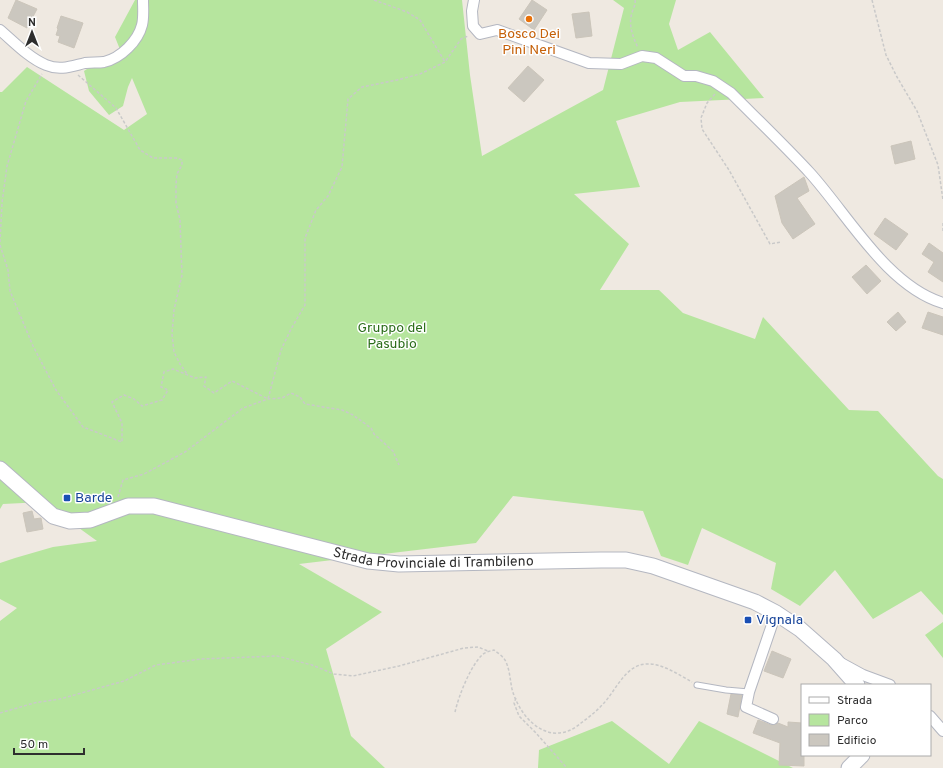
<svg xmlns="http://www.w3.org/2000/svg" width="943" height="768" viewBox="0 0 943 768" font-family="Overpass,sans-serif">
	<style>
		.green { fill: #b6e59e }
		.building { fill: #cbc7bf; stroke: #cbc5ba }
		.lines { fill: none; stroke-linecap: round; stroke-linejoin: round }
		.lane-casing { stroke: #b4b7c1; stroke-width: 7 }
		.street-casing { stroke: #b4b7c1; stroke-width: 12 }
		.secondary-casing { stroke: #b4b7c1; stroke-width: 17 }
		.path { stroke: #c9c9c9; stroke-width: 1.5; stroke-dasharray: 3 2; stroke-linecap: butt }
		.lane { stroke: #fff; stroke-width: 5 }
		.street { stroke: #fff; stroke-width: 10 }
		.secondary { stroke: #fff; stroke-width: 15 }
		.food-dot { fill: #e8710a; stroke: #fff; stroke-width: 1.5 }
		.transit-dot { fill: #1a4fb4; stroke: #fff; stroke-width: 1.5 }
		.labels { text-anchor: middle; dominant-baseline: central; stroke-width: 3; stroke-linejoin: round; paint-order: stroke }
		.food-label { font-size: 14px; fill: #c56008; stroke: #fff }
		.park-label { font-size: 14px; fill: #2c6e1b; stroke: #fff }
		.transit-label { font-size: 14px; fill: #164399; stroke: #fff; text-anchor: start }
		.street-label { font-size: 14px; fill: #2e2e2e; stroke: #fff }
	</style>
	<rect width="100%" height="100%" fill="#efe9e1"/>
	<path class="green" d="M135,0H462L470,75L482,156L603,90L624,8L613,0H676L669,24L678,50L710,32L764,98L680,102L616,121L640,187L574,194L629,244L600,290H659L683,313L755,339L763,317L849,410L878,411L938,476L943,479V615L921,591L873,619L835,570L800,606L771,589L776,563L702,528L688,565L661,556L643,511L513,496L476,543L299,564L382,612L326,649L351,736L385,768H0V621L17,608L0,599V563L15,558L53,547L97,541L43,502L3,504L0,509V92H2L27,67L124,130L147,114L132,78L128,87L123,106L109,115L89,91L84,71L90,67L115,63L123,57L115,37Z
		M943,622V658L925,635Z
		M612,721L669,764L699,721L793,768H538L539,750Z"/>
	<path class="building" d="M16,0L37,9L27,28L8,18Z
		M532,0L547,10L534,30L519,19Z
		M589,12L592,36L576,38L572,14Z
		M61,16L83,23L74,48L58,42L60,36L56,35L58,29L57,28Z
		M528,66L544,80L524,102L508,88Z
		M911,141L915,159L895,164L891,146Z
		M804,177L809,191L797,198L815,224L793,239L782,223L775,196Z
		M885,218L908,234L896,250L874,234Z
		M929,243L943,253V282L928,272L934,262L922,254Z
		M866,265L881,281L867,294L852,277Z
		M898,312L906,322L896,331L887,322Z
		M928,312L943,317V335L922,328Z
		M32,511L34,519L41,518L43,529L27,532L23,513Z
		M772,651L791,659L783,678L764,671Z
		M731,694L742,695L738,717L727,714Z
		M758,720L771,725H774L778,723L788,727V722L802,723V755H804V766L779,765L780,743L753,733Z"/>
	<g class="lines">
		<g class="lane-casing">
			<path id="lane" d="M697,685L726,690L749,692"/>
		</g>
		<g class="street-casing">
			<path id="street" d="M474,0L472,11L473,26L480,34L497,30L589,63L621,64L642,56L656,58L684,76H696L713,81L731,93C758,120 785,146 810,173C848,215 887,286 943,303
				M0,30C14,42 29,58 46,65C60,71 72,66 85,63C91,62 98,63 104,62C121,58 138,41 142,25C144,17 143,8 143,0
				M841,663L863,675L890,685
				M930,716L943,731
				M773,719L746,707L749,692L776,613"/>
		</g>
		<g class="secondary-casing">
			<g id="secondary">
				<path id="s1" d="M0,469L53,516L70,521L90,520L128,506H154L368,561L399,564L601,560H626L653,566L755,602L776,613L800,629L834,659L857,685"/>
				<path d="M849,768L862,755"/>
			</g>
		</g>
		<path class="path" d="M374,0L407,12L420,20L445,62
			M635,0C636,5 633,8 632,13C628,25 633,37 638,48
			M872,0L886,55L897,77L917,111L938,165L943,200
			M78,75L116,108L140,150L153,158H176L182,160V165L177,174L176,184V203L180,220L182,275L174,310L172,334L174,352L180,364L187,374
			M715,94L707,103L701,118L702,129L729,170L770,244L781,242
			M943,223V232
			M0,242L2,203L7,166L26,101L42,74
			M0,245L8,270L10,291L33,346L56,390L83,427L122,442V423L112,402L124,395L134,399L142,406L162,400L168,390L161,387L164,372L173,369L195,378L206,377L204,386L214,393L232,381L268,399L281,350L291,329L305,305V238L316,210L328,196L342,167L348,99L362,87L397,80L420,74L445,62L461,39L468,36
			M118,497L123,480L144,474L185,452L243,408L268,399L282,398L291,393L300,397L305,404L342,410L353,415L371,428L374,434L393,451L399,465
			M516,698L514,703L519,716L536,733L567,768
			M455,712C459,695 470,667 482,655C485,652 490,651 494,650C498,653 504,657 506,662C510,671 510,680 512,689C517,708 532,730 553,733C564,734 573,730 581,723C589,717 597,711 604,703C616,690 626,664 647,664C662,663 679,675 692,682
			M0,713L34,703L60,699L124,681L156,665L201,659L277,656L312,665L334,674L353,676L399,666L464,648L478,647L488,651"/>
		<use href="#lane" class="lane"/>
		<use href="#street" class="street"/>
		<use href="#secondary" class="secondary"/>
	</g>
	<circle class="food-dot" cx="529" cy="19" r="4"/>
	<g class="transit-dot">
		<rect x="63" y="494" width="8" height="8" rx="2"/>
		<rect x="744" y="616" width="8" height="8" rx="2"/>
	</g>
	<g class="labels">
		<g class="food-label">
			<text x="529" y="34">Bosco Dei<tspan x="529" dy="16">Pini Neri</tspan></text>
		</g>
		<g class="park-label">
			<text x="392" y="328">Gruppo del<tspan x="392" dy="16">Pasubio</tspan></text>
		</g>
		<g class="transit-label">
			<text x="75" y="498">Barde</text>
			<text x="756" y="620">Vignala</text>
		</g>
		<g class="street-label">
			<text stroke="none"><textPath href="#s1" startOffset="461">Strada Provinciale di Trambileno</textPath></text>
		</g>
	</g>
	<rect x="801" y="684" width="130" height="72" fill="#ffffff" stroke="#ababab"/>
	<rect x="809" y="697" width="20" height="6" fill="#ffffff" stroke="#ababab"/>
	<text x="837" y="704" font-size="12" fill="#2e2e2e">Strada</text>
	<rect x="809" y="714" width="20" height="12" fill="#b6e59e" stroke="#ababab"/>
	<text x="837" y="724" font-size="12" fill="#2e2e2e">Parco</text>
	<rect x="809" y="734" width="20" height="12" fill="#cbc7bf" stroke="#ababab"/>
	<text x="837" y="744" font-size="12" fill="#2e2e2e">Edificio</text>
	<g transform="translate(32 32)" stroke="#ffffff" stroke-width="3" paint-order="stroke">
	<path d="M0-3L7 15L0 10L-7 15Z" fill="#2e2e2e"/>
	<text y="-6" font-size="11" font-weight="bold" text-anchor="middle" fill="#2e2e2e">N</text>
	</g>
	<path d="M14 748v6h70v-6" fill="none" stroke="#2e2e2e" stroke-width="2"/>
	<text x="20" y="748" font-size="12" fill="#2e2e2e" stroke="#ffffff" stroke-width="3" paint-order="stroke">50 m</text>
</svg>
